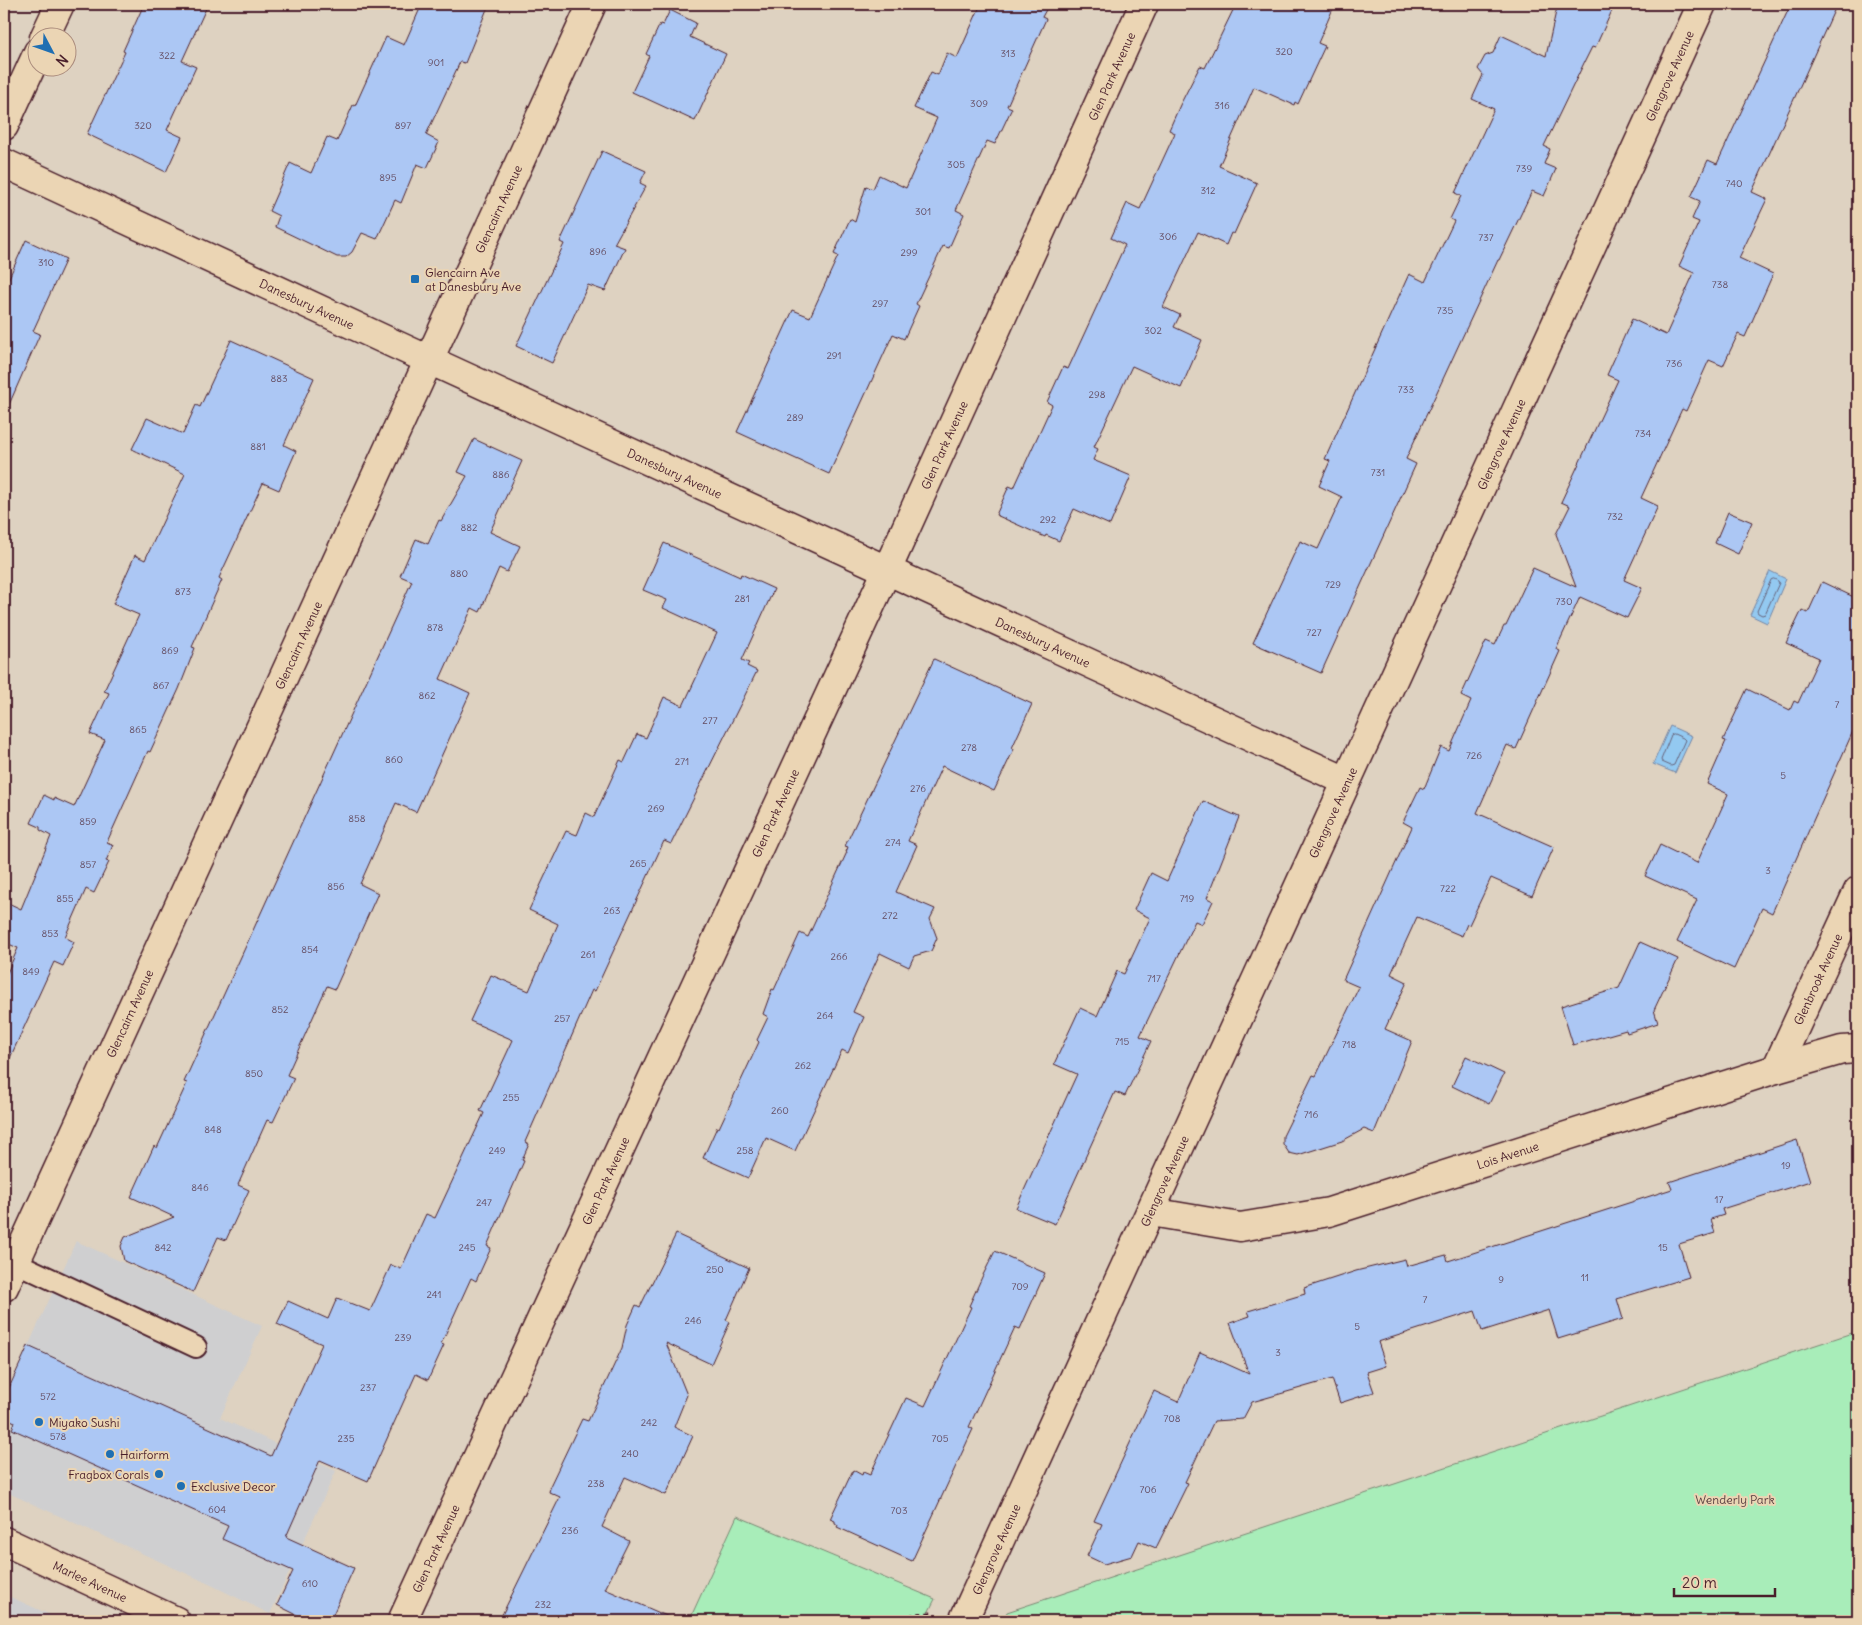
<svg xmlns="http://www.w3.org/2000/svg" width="1862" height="1625" viewBox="0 0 1862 1625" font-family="Delius,sans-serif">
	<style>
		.built { fill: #cfcfd0 }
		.green { fill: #a8edb9; stroke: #798672 }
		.water { fill: #93c9f1; stroke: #7685a2 }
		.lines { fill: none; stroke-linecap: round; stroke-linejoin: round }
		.shore { stroke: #67637a; stroke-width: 1 }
		.building { fill: #acc7f4; stroke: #4a1f2b }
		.lane-casing { stroke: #4a1f2b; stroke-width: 24 }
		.street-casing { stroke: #4a1f2b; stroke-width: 31 }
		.secondary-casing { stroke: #4a1f2b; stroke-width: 31 }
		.path { stroke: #4a1f2b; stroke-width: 3; stroke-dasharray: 5 4; stroke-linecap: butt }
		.lane { stroke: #ebd5b4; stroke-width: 20 }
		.street { stroke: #ebd5b4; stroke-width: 28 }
		.secondary { stroke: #ebd5b4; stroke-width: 28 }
		.poi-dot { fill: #1f6fb2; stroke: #ebd5b4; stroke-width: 2 }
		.labels { text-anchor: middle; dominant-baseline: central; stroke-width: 4; stroke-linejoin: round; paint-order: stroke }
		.number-label { font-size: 10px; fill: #62495d }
		.street-label { font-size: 12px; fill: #4a1f2b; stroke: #ebd5b4 }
		.poi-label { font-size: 12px; fill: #4a1f2b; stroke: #ebd5b4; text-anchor: start }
		.park-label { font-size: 12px; fill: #583e40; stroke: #ebd5b4 }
	</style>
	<rect width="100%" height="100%" fill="#ded2c1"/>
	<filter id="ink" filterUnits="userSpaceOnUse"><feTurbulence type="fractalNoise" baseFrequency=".02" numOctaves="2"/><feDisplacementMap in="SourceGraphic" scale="10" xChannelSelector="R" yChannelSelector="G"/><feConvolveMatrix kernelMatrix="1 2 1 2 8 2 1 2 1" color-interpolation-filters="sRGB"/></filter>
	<g filter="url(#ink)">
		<path class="built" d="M76,1241L262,1326L220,1418L336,1471L270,1614L203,1581L4,1491V1399Z
			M4,1594L64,1621H4Z"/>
		<path class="green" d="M1858,1331V1621H1003L1007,1612Z
			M737,1516L935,1599L924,1621H689Z"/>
		<path class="water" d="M1770,571L1786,579L1767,623L1750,615Z
			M1670,726L1692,736L1675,773L1653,764Z"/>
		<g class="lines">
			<path class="shore" d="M1774,579L1778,581L1779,583L1765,614L1762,615L1758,613L1757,611L1771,580Z
				M1674,734L1683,738L1685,740L1674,765L1671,766L1662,762L1661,760L1671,735Z"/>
		</g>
		<path class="building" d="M144,4H208L182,61L196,67L167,130L182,137L166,172L87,134L125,52L123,51Z
			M422,4H489L465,63L460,62L426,135L439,142L427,168L417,164L401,203L395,200L377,239L362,233L352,252L346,257H337L275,227L279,216L269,211L290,163L311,173L327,137L337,141L353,105L355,106L386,37L404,45Z
			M981,4H1049L1042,17L1046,19L1007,106L1012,108L995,144L987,141L956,210L964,214L949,248L943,246L916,304L919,306L904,339L893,334L829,474L737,432L793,310L810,317L838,256L834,254L850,219L855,222L866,186L873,189L879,175L906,188L937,118L914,108L931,72L938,75L947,53L957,58Z
			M1236,4H1335L1318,43L1325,46L1298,104L1295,102L1294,105L1254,87L1219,166L1257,183L1234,234L1231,233L1226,245L1198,232L1163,307L1180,315L1174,327L1202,340L1181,388L1132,366L1094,447L1098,449L1093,460L1131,476L1110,525L1074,509L1059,541L1046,535L1045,537L996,515L1009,486L1014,488L1052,405L1047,402L1063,367L1068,369L1125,245L1111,238L1127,203L1140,209L1175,133L1169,130L1180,105L1200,66L1205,68Z
			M1570,4H1615L1595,48L1592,47L1584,63L1544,146L1550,149L1544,164L1556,169L1544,196L1532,191L1499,260H1498L1406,459L1416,464L1321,673L1253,643L1300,541L1318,549L1342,497L1319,486L1330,461L1325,459L1409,274L1425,282L1454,221L1450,219L1461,196L1455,193L1494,109L1472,99L1483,75L1478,69L1485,56L1493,53L1501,35L1546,56L1557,7L1568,9Z
			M1791,4H1837L1752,192L1767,199L1739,258L1773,274L1745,337L1738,334L1723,366L1709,360L1686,411L1682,409L1641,498L1658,506L1624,580L1642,588L1627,618L1580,597L1556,649L1560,651L1516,749L1507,745L1477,813L1554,847L1532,896L1491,878L1469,925L1467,924L1462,936L1417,917L1391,974L1407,982L1385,1029L1412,1041L1374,1133L1364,1129L1342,1141L1298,1155L1289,1153L1283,1144V1136L1313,1075L1316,1076L1359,987L1343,980L1412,827L1403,822L1420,787L1424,789L1441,747L1449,751L1471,701L1461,696L1486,641L1495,645L1504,626H1506L1533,568L1576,587L1556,534L1570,506L1561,502L1618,380L1607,375L1632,319L1666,335L1694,273L1679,266L1699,222L1692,219L1700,201L1691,197L1708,160L1717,164Z
			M670,10L696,23L690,37L726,54L695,121L632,92L649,56L646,54L660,24L663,25Z
			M602,151L646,171L640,183L646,186L614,244L625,248L605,291L588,285L552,363L516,346L564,244L560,242Z
			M26,240L66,259L33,331L40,334L4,416V289Z
			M231,340L314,378L284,445L296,451L279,490L263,483L219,578L222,580L192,647L195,648L179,689L150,752L148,751L107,842L113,845L106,861L109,862L94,893L86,889L65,937L74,942L63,966L54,962L4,1071V980L18,948L4,942V901L21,909L51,836L40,830V827L31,823L44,795L54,800V798L74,807L105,740L90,734L109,693L104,691L139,615L113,604L135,555L145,560L185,474L132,449L147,418L183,434L196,405L200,407Z
			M474,439L522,461L490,532L520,546L507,572L499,568L480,612L472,608L440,679L470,693L416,812L396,803L360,884L378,893L335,989L327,986L287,1075L294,1078L273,1122L267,1120L238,1185L249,1190L226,1240L218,1237L193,1292L124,1261L121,1246L125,1237L174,1217L131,1197L154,1146L157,1148L187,1083L184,1082L412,581L400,576L416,539L428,544L439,520L441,521L467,476L458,472Z
			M1728,512L1752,522L1738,554L1715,543Z
			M664,543L740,577L741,574L774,589L742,660L749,663L747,666L757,671L671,844L664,841L595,991L592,990L525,1142L529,1144L522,1160L524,1161L487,1246L491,1248L476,1281L471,1278L441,1344L444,1345L428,1380L416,1374L368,1481L320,1460L286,1537L354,1568L330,1621H296L297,1615L277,1605L293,1571L222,1539L228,1526L12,1429L15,1422L4,1417V1399L28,1346L271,1456L322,1344L277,1324L288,1301L328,1319L337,1298L370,1311L391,1265L401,1269L426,1214L435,1218L484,1113L480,1111L513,1040L470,1021L491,975L529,991L558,924L529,910L566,831L577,835L586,813L594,817L620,760L624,762L637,734L646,738L664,697L683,706L717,633L663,608L667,600L643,590Z
			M1822,582L1858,599V720L1772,913L1762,908L1734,969L1677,942L1697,900L1645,876L1660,845L1697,863L1728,794L1707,784L1726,741L1723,740L1747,689L1790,710L1794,701L1798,703L1819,658L1786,643L1802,610L1808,613Z
			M934,659L1032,704L1012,748L1014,749L994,791L942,766L908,841L917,845L896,892L935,909L930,919L937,938L931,951L914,956L909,967L880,953L853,1012L864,1017L848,1053L842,1050L795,1151L766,1138L748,1178L703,1158L717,1127L719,1128L759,1042L757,1040L768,1017L763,1014L772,989L774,990L800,933L808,937L847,852H846L848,847L845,846Z
			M1203,801L1239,817L1207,898L1213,901L1202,924L1195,921L1140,1036L1151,1041L1125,1096L1115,1092L1055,1224L1016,1208L1077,1074L1054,1064L1080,1008L1097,1016L1117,971L1124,974L1150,918L1134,910L1151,873L1167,881Z
			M1640,942L1678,959L1654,1010L1658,1023L1627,1033L1626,1030L1573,1045L1561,1006L1619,988Z
			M1466,1056L1504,1074L1489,1104L1452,1086Z
			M1797,1140L1810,1181L1722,1209L1724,1215L1711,1219L1715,1233L1679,1244L1689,1277L1617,1299L1623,1319L1558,1339L1549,1310L1482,1331L1475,1311L1378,1342L1386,1366L1367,1372L1374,1392L1340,1403L1332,1379L1252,1402L1243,1419L1214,1421L1185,1482L1188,1483L1156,1548L1139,1541L1132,1556L1104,1564L1087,1556L1102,1524L1094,1521L1154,1391L1178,1402L1200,1352L1249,1374L1230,1323L1250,1316L1248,1311L1305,1294L1304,1288L1356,1271L1405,1259L1407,1266L1446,1255L1448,1261L1672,1189L1669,1182Z
			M676,1234L749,1268L726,1320L730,1322L711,1364L666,1343L687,1395L674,1427L693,1436L666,1495L625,1477L602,1527L629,1541L605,1589L678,1621H499L560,1497L549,1492L550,1488H549L582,1419L588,1421L622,1348L627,1325L636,1305L640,1307Z
			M995,1251L1045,1273L1020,1329L1015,1327L969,1427L973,1429L912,1561L837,1527L838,1525L835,1523V1521L830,1519L853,1470L862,1475L863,1472L870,1475L906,1398L925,1406L971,1307L969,1306L982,1277Z"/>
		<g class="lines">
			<g class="lane-casing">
				<path id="lane" d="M4,1257L196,1347"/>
			</g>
			<g class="street-casing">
				<g id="street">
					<path d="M44,38L60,4"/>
					<path d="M4,126L38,52"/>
					<path id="s1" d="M4,163L392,343L1346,781"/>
					<path id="s2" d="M1776,1069L1858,891"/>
					<path id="s3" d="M1151,1212L1240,1227L1329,1212L1776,1069L1842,1050L1858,1049"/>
					<path id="s4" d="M402,1621L887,570L1144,4"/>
					<path id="s5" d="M963,1621L1702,4"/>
				</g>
			</g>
			<g class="secondary-casing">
				<g id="secondary">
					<path id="s6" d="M4,1287L592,4"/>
					<path id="s7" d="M4,1541L176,1621"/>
				</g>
			</g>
			<path class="path" d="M901,1621L914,1614L932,1613"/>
			<use href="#lane" class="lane"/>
			<use href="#street" class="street"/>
			<use href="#secondary" class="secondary"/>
		</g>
	</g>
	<g class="poi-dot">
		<rect x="410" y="274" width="10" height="10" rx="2.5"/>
		<circle cx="39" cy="1422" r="5"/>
		<circle cx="110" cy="1454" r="5"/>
		<circle cx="159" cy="1474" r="5"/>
		<circle cx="181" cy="1486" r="5"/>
	</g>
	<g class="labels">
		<g class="number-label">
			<text x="1284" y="51">320</text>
			<text x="1008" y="53">313</text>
			<text x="167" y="55">322</text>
			<text x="436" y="62">901</text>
			<text x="979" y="103">309</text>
			<text x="1222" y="105">316</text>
			<text x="143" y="125">320</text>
			<text x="403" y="125">897</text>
			<text x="956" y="164">305</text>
			<text x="1524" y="168">739</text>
			<text x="388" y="177">895</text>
			<text x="1734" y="183">740</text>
			<text x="1208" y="190">312</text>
			<text x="923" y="211">301</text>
			<text x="1168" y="236">306</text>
			<text x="1486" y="237">737</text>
			<text x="598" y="251">896</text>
			<text x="909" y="252">299</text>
			<text x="46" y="262">310</text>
			<text x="1720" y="284">738</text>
			<text x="880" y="303">297</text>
			<text x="1445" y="310">735</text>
			<text x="1153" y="330">302</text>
			<text x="834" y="355">291</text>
			<text x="1674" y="363">736</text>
			<text x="279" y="378">883</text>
			<text x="1406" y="389">733</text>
			<text x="1097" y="394">298</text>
			<text x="795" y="417">289</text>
			<text x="1643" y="433">734</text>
			<text x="258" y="446">881</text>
			<text x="1378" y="472">731</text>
			<text x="501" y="474">886</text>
			<text x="1615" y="516">732</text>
			<text x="1048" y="519">292</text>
			<text x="469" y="527">882</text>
			<text x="459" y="573">880</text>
			<text x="1333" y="584">729</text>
			<text x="183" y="591">873</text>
			<text x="742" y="598">281</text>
			<text x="1564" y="601">730</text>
			<text x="435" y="627">878</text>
			<text x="1314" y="632">727</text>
			<text x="170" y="650">869</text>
			<text x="161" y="685">867</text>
			<text x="427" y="695">862</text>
			<text x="1837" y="704">7</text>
			<text x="710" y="720">277</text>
			<text x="138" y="729">865</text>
			<text x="969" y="747">278</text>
			<text x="1474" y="755">726</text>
			<text x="394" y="759">860</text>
			<text x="682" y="761">271</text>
			<text x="1783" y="775">5</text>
			<text x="918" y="788">276</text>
			<text x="656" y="808">269</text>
			<text x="357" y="818">858</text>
			<text x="88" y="821">859</text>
			<text x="893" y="842">274</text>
			<text x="638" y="863">265</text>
			<text x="88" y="864">857</text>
			<text x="1768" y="870">3</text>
			<text x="336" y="886">856</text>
			<text x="1448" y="888">722</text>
			<text x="65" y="898">855</text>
			<text x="1187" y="898">719</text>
			<text x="612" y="910">263</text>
			<text x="890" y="915">272</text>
			<text x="50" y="933">853</text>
			<text x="310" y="949">854</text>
			<text x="588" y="954">261</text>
			<text x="839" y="956">266</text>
			<text x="31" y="971">849</text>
			<text x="1154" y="978">717</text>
			<text x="280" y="1009">852</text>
			<text x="825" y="1015">264</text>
			<text x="562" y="1018">257</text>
			<text x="1122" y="1041">715</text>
			<text x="1349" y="1044">718</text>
			<text x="803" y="1065">262</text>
			<text x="254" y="1073">850</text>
			<text x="511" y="1097">255</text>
			<text x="780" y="1110">260</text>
			<text x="1311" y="1114">716</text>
			<text x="213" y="1129">848</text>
			<text x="497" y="1150">249</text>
			<text x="745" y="1150">258</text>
			<text x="1786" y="1165">19</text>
			<text x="200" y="1187">846</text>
			<text x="1719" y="1199">17</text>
			<text x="484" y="1202">247</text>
			<text x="163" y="1247">842</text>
			<text x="467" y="1247">245</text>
			<text x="1663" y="1247">15</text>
			<text x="715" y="1269">250</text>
			<text x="1585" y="1277">11</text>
			<text x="1501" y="1279">9</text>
			<text x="1020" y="1286">709</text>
			<text x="434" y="1294">241</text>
			<text x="1425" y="1299">7</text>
			<text x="693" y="1320">246</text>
			<text x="1357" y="1326">5</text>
			<text x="403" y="1337">239</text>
			<text x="1278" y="1352">3</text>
			<text x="368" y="1387">237</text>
			<text x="48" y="1396">572</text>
			<text x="1172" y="1418">708</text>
			<text x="649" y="1422">242</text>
			<text x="58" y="1436">578</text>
			<text x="346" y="1438">235</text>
			<text x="940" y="1438">705</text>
			<text x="630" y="1453">240</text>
			<text x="596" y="1483">238</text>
			<text x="1148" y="1489">706</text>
			<text x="217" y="1509">604</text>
			<text x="899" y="1510">703</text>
			<text x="570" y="1530">236</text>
			<text x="310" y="1583">610</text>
			<text x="543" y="1604">232</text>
		</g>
		<g class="street-label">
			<text stroke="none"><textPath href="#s4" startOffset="1700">Glen Park Avenue</textPath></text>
			<text stroke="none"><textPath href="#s5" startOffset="1699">Glengrove Avenue</textPath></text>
			<text stroke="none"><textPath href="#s6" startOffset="1186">Glencairn Avenue</textPath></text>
			<text stroke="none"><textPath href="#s1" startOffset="334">Danesbury Avenue</textPath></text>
			<text stroke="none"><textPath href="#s5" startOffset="1294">Glengrove Avenue</textPath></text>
			<text stroke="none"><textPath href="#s4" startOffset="1295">Glen Park Avenue</textPath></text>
			<text stroke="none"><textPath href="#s1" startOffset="739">Danesbury Avenue</textPath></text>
			<text stroke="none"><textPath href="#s1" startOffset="1144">Danesbury Avenue</textPath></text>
			<text stroke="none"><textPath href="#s6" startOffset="706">Glencairn Avenue</textPath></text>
			<text stroke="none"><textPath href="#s5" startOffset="889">Glengrove Avenue</textPath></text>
			<text stroke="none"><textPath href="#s4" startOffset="890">Glen Park Avenue</textPath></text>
			<text stroke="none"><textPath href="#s2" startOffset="99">Glenbrook Avenue</textPath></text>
			<text stroke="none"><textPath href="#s6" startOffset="301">Glencairn Avenue</textPath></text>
			<text stroke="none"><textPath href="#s3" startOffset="368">Lois Avenue</textPath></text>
			<text stroke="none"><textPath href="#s4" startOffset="485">Glen Park Avenue</textPath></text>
			<text stroke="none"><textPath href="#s5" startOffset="484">Glengrove Avenue</textPath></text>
			<text stroke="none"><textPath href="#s4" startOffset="80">Glen Park Avenue</textPath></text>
			<text stroke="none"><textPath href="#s5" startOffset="79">Glengrove Avenue</textPath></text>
			<text stroke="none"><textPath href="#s7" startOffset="95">Marlee Avenue</textPath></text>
		</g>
		<g class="poi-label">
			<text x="425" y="272">Glencairn Ave<tspan x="425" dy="14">at Danesbury Ave</tspan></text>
			<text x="49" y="1422">Miyako Sushi</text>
			<text x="120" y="1454">Hairform</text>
			<text x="149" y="1474" text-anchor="end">Fragbox Corals</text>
			<text x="191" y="1486">Exclusive Decor</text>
		</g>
		<g class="park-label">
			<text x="1735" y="1499">Wenderly Park</text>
		</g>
	</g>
	<rect width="1862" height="1625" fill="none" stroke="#ebd5b4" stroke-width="20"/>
	<rect x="10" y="10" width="1842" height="1605" fill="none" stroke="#4a1f2b" stroke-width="2" filter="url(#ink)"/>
	<g transform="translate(52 52) rotate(131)"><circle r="24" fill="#ebd5b4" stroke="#ab8c7d"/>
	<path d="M0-4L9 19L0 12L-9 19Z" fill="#1f6fb2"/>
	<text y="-8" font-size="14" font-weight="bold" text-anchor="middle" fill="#4a1f2b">N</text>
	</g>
	<path d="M1674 1588v8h101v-8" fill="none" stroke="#4a1f2b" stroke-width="2.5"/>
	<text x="1682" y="1588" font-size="15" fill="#4a1f2b" stroke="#ebd5b4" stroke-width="4" paint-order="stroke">20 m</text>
</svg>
